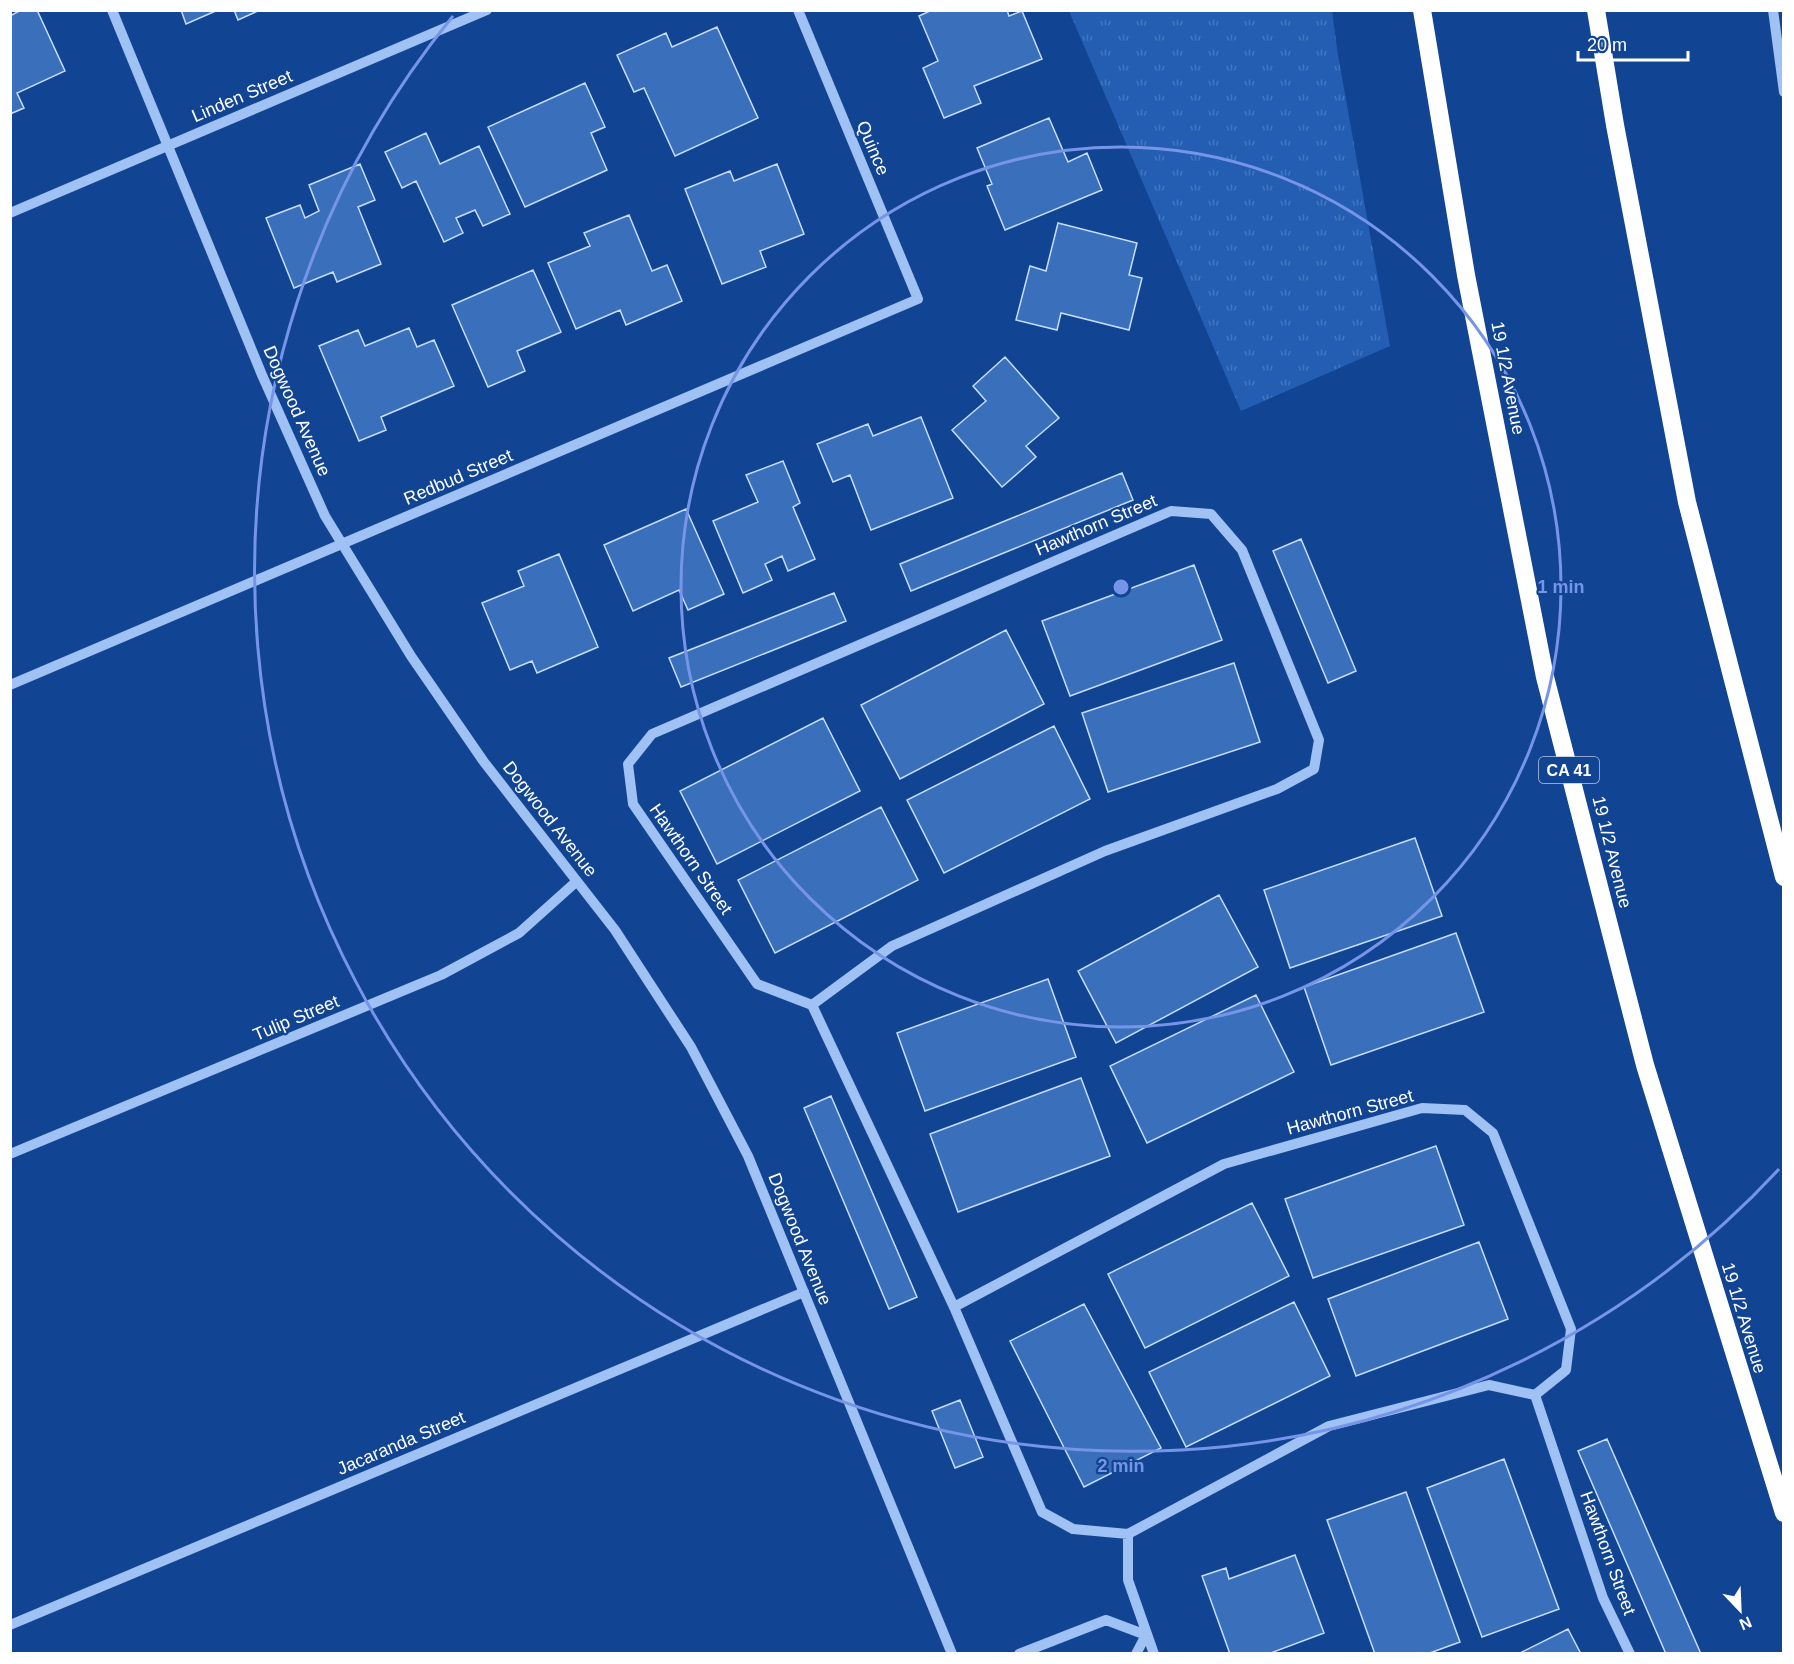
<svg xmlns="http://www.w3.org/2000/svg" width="1794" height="1664" viewBox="0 0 1794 1664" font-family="Helvetica,sans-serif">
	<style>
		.grass { fill: url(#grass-tufts) }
		.building { fill: #3a6fbc; stroke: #c6ddfd; stroke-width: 1.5 }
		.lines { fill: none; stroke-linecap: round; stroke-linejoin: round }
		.minor { stroke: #9fc1f3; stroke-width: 10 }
		.highway { stroke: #fff; stroke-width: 18 }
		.ring { fill: none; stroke: #7795e8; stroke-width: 3 }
		.labels { text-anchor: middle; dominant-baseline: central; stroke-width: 4.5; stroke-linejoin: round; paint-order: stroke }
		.shield { fill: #114593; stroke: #b8c7df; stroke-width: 1.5 }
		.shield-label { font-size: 16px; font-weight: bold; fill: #fff }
		.street-label { font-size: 18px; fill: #fff; stroke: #114593 }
		.centre { fill: #7795e8; stroke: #114593; stroke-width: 3 }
		.ring-label { font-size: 18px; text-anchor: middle; font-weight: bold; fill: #7795e8; stroke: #114593; stroke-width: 4.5; stroke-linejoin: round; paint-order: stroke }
	</style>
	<defs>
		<pattern id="grass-tufts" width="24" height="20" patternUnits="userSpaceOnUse" patternTransform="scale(1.5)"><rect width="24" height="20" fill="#235eb3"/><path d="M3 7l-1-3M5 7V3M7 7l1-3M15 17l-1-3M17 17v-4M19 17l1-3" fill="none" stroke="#4476be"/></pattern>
	</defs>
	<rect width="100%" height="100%" fill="#114593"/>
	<path class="grass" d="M1069,11H1332L1338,55L1390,346L1241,411Z"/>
	<path class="building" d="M21,10H37L65,71L17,93L24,108L10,114V16Z
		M181,10H218L186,24Z
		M234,10H260L238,20Z
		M932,10H1007L1009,16L1022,11L1042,59L974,86L981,103L944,118L923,68L938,61L919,16Z
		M717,27L758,118L675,156L644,88L634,92L617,55L666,33L672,47Z
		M585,83L605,127L591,133L607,170L525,207L488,127Z
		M1049,118L1068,162L1087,153L1102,190L1005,230L987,186L992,184L977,148Z
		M426,133L440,164L479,146L510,214L483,226L475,210L456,218L463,233L444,242L416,181L402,188L385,152Z
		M360,164L375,200L358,207L381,264L337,282L333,272L294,288L266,218L300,205L305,218L319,211L309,185Z
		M777,164L804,234L760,251L766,267L722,284L685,189L730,171L734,181Z
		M629,215L652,271L667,265L682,301L626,325L620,310L576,329L548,263L590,246L584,233Z
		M1058,223L1137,243L1129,275L1142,278L1129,330L1061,313L1057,330L1016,320L1030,266L1046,271Z
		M533,270L561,332L517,351L525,371L488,387L452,305Z
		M409,328L417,347L434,340L454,386L381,417L386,430L359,441L319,346L358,330L365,346Z
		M1005,357L1059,418L1026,446L1036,457L1002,487L952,430L986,401L973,386Z
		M921,417L953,498L871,530L850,475L833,482L817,444L868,424L873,436Z
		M783,461L800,503L793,507L815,559L788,571L782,556L765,564L772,580L743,593L713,521L758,502L746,475Z
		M1122,473L1133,500L911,591L900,564Z
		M686,509L724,594L688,610L679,590L633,611L604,545Z
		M1301,539L1356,671L1328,683L1273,551Z
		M559,554L598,647L537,673L532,661L510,670L482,603L524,586L518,571Z
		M1194,565L1222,640L1070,696L1042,621Z
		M834,593L846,621L681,687L669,658Z
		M1006,630L1044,704L900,779L861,705Z
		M1234,663L1260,742L1108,792L1082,713Z
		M823,718L860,791L717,864L680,791Z
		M1054,726L1090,799L944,873L907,800Z
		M881,807L918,880L775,953L738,880Z
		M1415,838L1442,916L1290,968L1264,890Z
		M1219,895L1258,967L1116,1043L1078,971Z
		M1456,933L1484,1012L1331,1065L1304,987Z
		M1048,979L1076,1057L925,1111L897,1033Z
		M1256,995L1294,1072L1147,1143L1110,1066Z
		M1081,1078L1110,1156L958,1212L930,1134Z
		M831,1096L917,1297L889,1309L804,1108Z
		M1436,1146L1464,1225L1313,1278L1285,1199Z
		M1252,1203L1289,1276L1145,1348L1108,1274Z
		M1479,1242L1508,1319L1356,1376L1328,1299Z
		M1294,1302L1330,1376L1186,1447L1149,1372Z
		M1084,1304L1161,1448L1084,1487L1010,1341Z
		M960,1400L983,1457L955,1468L932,1411Z
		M1607,1439L1701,1654H1666L1578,1451Z
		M1504,1459L1559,1609L1482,1637L1427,1488Z
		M1406,1492L1460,1642L1427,1654H1375L1327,1520Z
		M1295,1555L1324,1633L1268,1654H1230L1202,1576L1226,1568L1229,1579Z
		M1568,1629L1581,1654H1518Z"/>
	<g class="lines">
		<path class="minor" d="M112,10L262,375L325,516L411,656L484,762L615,930L691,1047L748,1156L952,1654
			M1773,10L1784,92
			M10,213L487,10
			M10,685L918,299L798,10
			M812,1005L892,946L1105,851L1277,789L1314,769L1319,740L1242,550L1211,514L1171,511L652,734L628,764L633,804L757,984L812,1005L954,1307L1224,1164L1422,1108L1465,1110L1493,1133L1571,1329L1566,1370L1535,1395L1603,1598L1630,1654
			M10,1154L441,975L519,933L577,881
			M954,1307L1042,1512L1073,1529L1128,1534
			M10,1625L804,1292
			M1019,1654L1106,1620L1146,1635
			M1136,1654L1146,1635
			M1154,1654L1128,1580V1534L1329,1426L1489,1385L1535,1395"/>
		<path class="highway" d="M1422,10L1466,275L1545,677L1645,1065L1784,1513
			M1596,10L1615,125L1687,502L1784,877"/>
	</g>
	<g class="ring">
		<circle cx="1121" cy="587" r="440"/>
		<path d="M1779 1169A879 879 0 0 1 453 16"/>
	</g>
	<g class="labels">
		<rect class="shield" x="1539" y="757" width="60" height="26" rx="4.5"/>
		<g class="shield-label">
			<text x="1569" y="770">CA 41</text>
		</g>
		<g class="street-label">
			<text transform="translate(242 96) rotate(-23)">Linden Street</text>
			<text transform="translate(873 148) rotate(67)">Quince</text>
			<text transform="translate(1508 378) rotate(79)">19 1/2 Avenue</text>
			<text transform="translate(297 411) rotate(66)">Dogwood Avenue</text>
			<text transform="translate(458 477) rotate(-23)">Redbud Street</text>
			<text transform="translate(1096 525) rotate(-23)">Hawthorn Street</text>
			<text transform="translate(550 819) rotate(52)">Dogwood Avenue</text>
			<text transform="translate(1612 852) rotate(76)">19 1/2 Avenue</text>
			<text transform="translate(691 859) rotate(55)">Hawthorn Street</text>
			<text transform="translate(296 1018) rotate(-23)">Tulip Street</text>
			<text transform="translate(1350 1112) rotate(-15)">Hawthorn Street</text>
			<text transform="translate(800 1239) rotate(68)">Dogwood Avenue</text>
			<text transform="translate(1744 1318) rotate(73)">19 1/2 Avenue</text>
			<text transform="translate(401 1443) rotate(-23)">Jacaranda Street</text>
			<text transform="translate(1608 1553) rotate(70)">Hawthorn Street</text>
		</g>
	</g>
	<circle cx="1121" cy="587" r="9" class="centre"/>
	<g class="ring-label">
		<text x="1561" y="593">1 min</text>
		<text x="1121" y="1472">2 min</text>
	</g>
	<rect width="1794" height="1664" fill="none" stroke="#ffffff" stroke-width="24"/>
	<g transform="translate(1740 1610) rotate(157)" stroke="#114593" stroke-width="4.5" paint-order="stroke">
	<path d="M0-4.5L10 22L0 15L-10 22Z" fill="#ffffff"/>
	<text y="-9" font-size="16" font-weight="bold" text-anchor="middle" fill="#ffffff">N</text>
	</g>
	<path d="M1578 51v9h110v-9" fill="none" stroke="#ffffff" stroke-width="3"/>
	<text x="1587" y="51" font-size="18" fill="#ffffff" stroke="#114593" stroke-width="4.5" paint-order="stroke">20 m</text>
</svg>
